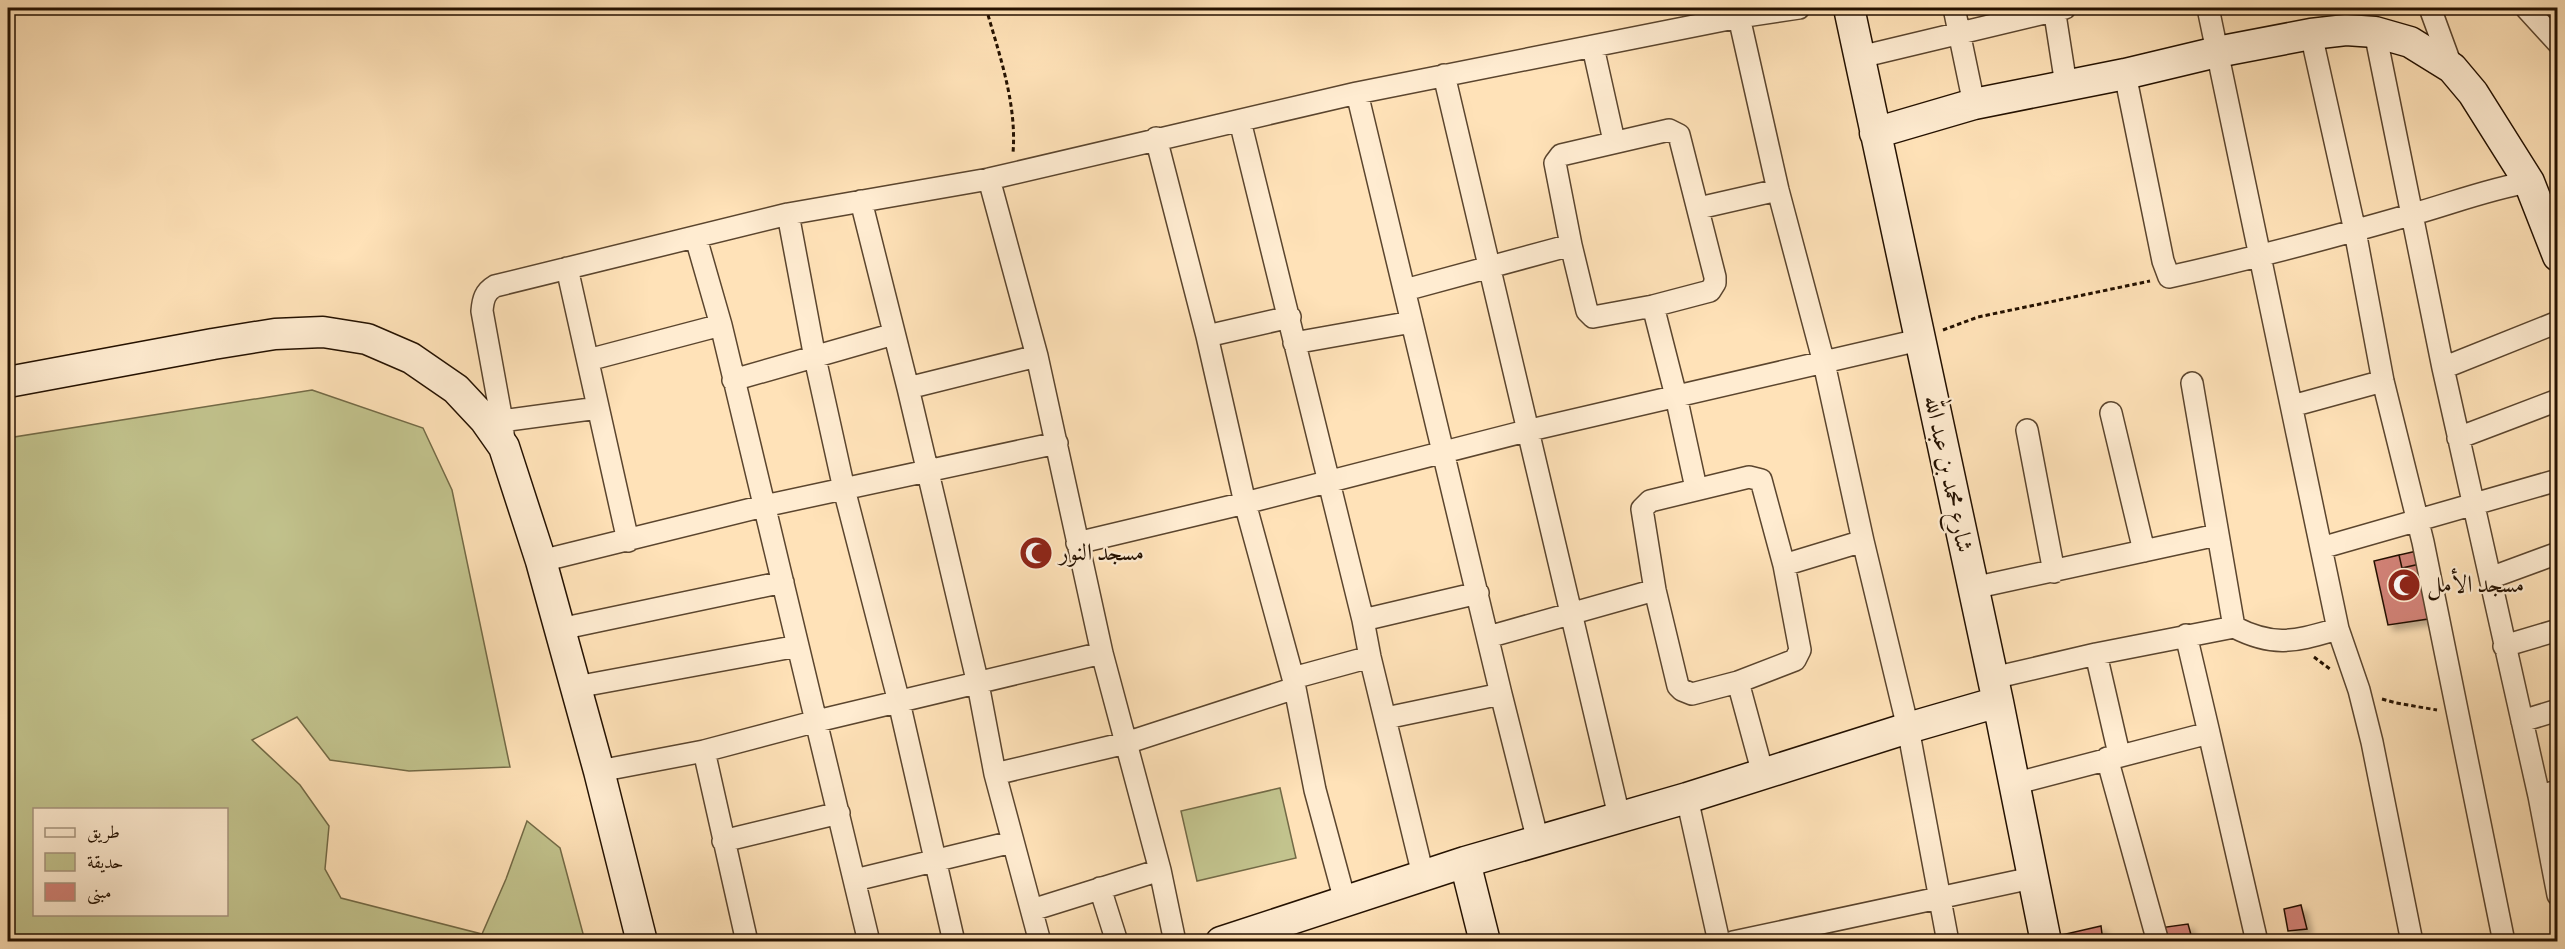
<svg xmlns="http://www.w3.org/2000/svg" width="2565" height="949" viewBox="0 0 2565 949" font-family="'Libre Bodoni',Amiri,serif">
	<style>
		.green { fill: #c2c38d; stroke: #736a46; stroke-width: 1.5; fill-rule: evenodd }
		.building { fill: #d28277; stroke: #241100; stroke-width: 1.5; filter: url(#shadow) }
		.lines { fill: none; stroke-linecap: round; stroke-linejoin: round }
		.street-casing { stroke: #5b452e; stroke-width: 24 }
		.secondary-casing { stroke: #241100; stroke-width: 33 }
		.path { stroke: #241100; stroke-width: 3; stroke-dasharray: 4.5 3; stroke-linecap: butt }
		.street { stroke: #ffecd1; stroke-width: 21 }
		.secondary { stroke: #ffecd1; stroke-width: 30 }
		.labels { text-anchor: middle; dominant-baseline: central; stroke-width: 4.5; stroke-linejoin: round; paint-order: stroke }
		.street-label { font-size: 24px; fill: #241100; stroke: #ffecd1 }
		.poi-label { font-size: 24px; fill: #241100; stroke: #ffecd1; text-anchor: start }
	</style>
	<defs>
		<filter id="shadow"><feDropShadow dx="5.5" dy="5.5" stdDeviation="3" flood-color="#0004"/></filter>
	</defs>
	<rect width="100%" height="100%" fill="#ffe2b8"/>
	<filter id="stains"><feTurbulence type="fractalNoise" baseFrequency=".00333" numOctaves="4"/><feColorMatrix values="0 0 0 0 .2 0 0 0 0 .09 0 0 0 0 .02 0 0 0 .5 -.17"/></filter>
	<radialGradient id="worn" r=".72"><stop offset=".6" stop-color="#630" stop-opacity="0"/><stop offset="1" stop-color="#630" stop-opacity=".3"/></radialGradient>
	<path class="green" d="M312,390L423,428L452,490L510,767L409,771L330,760L297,717L252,740L300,785L329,826L325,869L341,898L482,934L506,879L527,821L560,848L585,941H8V438ZM34,810H226V914H34Z
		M1280,788L1296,858L1197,881L1181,811Z"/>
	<path class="building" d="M2417,551L2420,564L2402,568L2399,555Z
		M2399,555L2402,568L2420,564L2428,619L2388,625L2374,561Z
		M2301,905L2307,929L2288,931L2284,909Z
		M2188,924L2193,942H2164L2159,928Z
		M2101,926L2103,942H2058L2057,936Z"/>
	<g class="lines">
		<g class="street-casing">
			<path id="street" d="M1954,8L1974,104
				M2054,8L2066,85
				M2208,8L2338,629
				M2430,8L2452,68
				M2526,8L2558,43
				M1739,17L1778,190L1824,363L1863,541L1908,728L1948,942
				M2375,32L2443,368L2539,796L2558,895
				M2311,34L2355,231L2383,381L2423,542L2504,942
				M1593,47L1614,141
				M1860,57L2065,8
				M2125,74L2163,261L2169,277C2250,259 2330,238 2410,215C2450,204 2488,189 2529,182
				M1444,75L1619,816
				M1357,93L1501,694
				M1240,121L1363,620L1370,657L1423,875
				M1669,130L1679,135L1715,277V283L1710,291L1653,306L1593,317L1587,311L1571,245L1555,163L1561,155Z
				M1156,138L1207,336L1245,503L1293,678L1315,790L1345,901
				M989,179L1037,356L1102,653L1160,870L1175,942
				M861,201L908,388L978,684L995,774L1040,942
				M1699,208L1778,190
				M788,214L815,358L844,489L899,702L954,942
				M696,238L721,325L869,942
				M567,268L628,541
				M1405,290L1571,245
				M1653,306L1676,396L1696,488
				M1207,336L1290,317
				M1294,343L1412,322
				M588,360L721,325
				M2443,368L2558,322
				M733,380L894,334
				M908,388L1037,356
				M2292,406L2383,381
				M2111,413L2144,551
				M502,421L598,408
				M2027,430L2054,572
				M2458,438L2558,400
				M504,444L502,421L482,311C483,299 485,292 495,286L788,214L989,179L1357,93L1739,17L1799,8
				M1749,477L1761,480L1784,565L1800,650L1795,660L1738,682L1692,694L1682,690L1678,686L1655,590L1642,509L1650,501Z
				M1077,543L1245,503L1526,431L1919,340
				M2321,548L2558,480
				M541,561L764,506L1057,443
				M1784,565L1863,541
				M2490,578L2558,553
				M1973,588L2217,535
				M1363,620L1478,593
				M2234,627C2275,648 2295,641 2338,629L2359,690L2372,742L2412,942
				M560,629L783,582
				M1488,637L1655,590
				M2504,646L2558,630
				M2096,654L2119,754
				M1293,678L1370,657
				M1993,678L2096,654L2234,627L2192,383
				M1738,682L1763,774
				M576,687L798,646
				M1386,718L1501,694L1538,841
				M2522,721L2558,710
				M2209,733L2257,942
				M704,751L747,942
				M2107,758L2158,942
				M599,771L704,751L817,721L1102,653
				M995,774L1126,743L1295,688
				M2013,784L2209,733L2186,635
				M2539,796L2558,791
				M1687,798L1719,942
				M723,841L839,813
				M855,880L1012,842
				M1100,888L1117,942
				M1032,910L1160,870
				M1733,942L2032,878"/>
		</g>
		<g class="secondary-casing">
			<path id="secondary" d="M1849,8L1998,702L2046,942
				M1875,133L1974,104L2125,74L2217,52L2311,34L2346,30L2375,32L2410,42L2452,68L2473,93L2529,182L2558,256
				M8,382L213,344L275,334L323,332L367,339L411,358L456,389L485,420L504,447L541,561L599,771L642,942
				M1465,862L1485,942
				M1221,942L1465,862L1687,798L1908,728L1998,702"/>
		</g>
		<path class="path" d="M986,8C999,54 1017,103 1013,153
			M1943,330L1978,317L2150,281
			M2314,657L2330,669
			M2382,699L2396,703L2437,710"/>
		<use href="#street" class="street"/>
		<use href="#secondary" class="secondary"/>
	</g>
	<defs>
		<g id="mosque-disc" transform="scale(1.725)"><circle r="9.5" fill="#8f2418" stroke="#ffecd1"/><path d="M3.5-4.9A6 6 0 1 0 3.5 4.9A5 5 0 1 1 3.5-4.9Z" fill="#fff"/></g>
	</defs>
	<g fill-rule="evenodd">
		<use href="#mosque-disc" x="1036" y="553"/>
		<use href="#mosque-disc" x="2404" y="585"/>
	</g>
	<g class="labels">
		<g class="street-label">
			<text transform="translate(1948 474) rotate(78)">شارع محمد بن عبد الله</text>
		</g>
		<g class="poi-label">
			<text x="1059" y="553">مسجد النور</text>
			<text x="2427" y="585">مسجد الأمل</text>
		</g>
	</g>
	<rect width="2565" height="949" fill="none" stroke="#ffe2b8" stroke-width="30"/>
	<rect x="9" y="9" width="2547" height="931" fill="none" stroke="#241100" stroke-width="3"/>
	<rect x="15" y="15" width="2535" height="919" fill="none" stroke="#241100" stroke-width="1.5"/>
	<rect x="33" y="808" width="195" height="108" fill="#ffecd1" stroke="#a7947d" stroke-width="1.5"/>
	<rect x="45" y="828" width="30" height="9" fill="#ffecd1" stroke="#a7947d" stroke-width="1.5"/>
	<text x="87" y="838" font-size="18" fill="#241100">طريق</text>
	<rect x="45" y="853" width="30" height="18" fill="#c2c38d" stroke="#a7947d" stroke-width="1.5"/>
	<text x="87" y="868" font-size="18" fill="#241100">حديقة</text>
	<rect x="45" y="883" width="30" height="18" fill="#d28277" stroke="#a7947d" stroke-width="1.5"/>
	<text x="87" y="898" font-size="18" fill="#241100">مبنى</text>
	<rect width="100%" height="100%" filter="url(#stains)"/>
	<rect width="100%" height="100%" fill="url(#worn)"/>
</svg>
